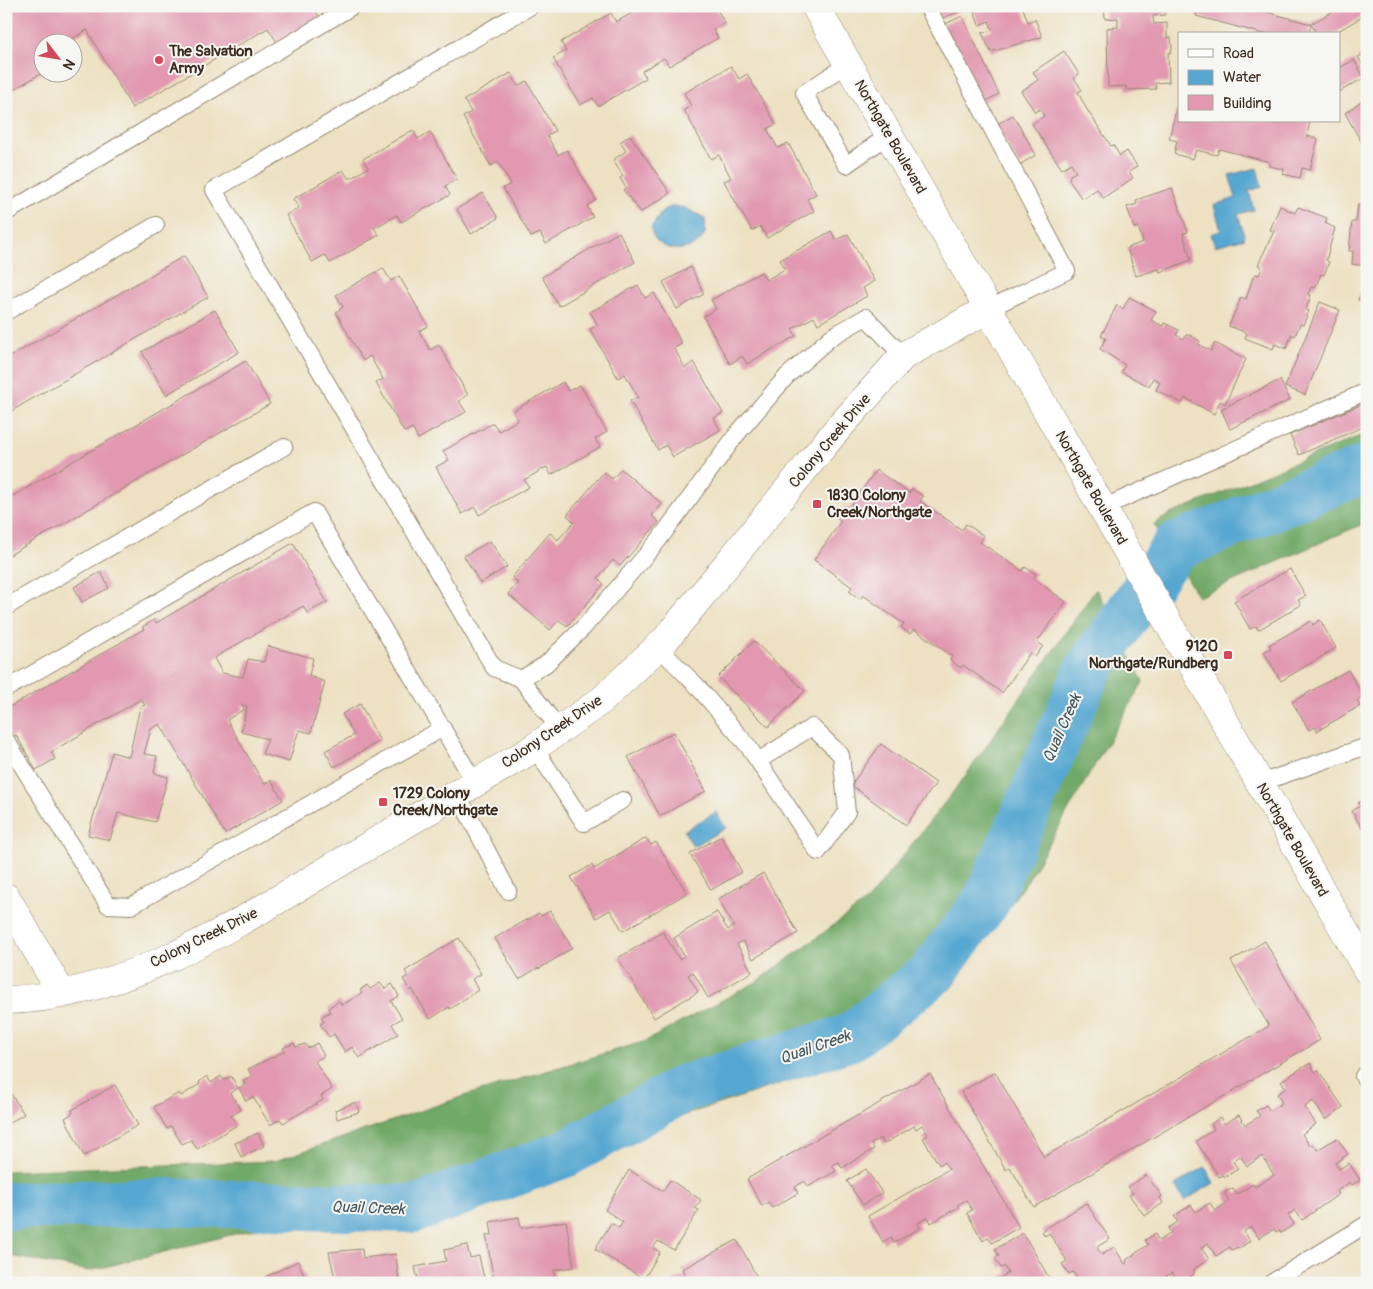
<svg xmlns="http://www.w3.org/2000/svg" width="1373" height="1289" viewBox="0 0 1373 1289" font-family="Pangolin,sans-serif">
	<style>
		.forest { fill: #71a967; stroke: #566a42 }
		.water { fill: #57a7d1; stroke: #496878 }
		.lines { fill: none; stroke-linecap: round; stroke-linejoin: round }
		.river { stroke: #57a7d1; stroke-width: 48 }
		.building { fill: #e198b0 }
		.lane-casing { stroke: #948670; stroke-width: 18 }
		.street-casing { stroke: #948670; stroke-width: 29 }
		.secondary-casing { stroke: #948670; stroke-width: 29 }
		.lane { stroke: #fff; stroke-width: 16 }
		.street { stroke: #fff; stroke-width: 28 }
		.secondary { stroke: #fff; stroke-width: 28 }
		.poi-dot { fill: #d1495b; stroke: #f6f6f2; stroke-width: 2 }
		.labels { text-anchor: middle; dominant-baseline: central; stroke-width: 4; stroke-linejoin: round; paint-order: stroke }
		.poi-label { font-size: 15px; font-weight: bold; fill: #3b2a1e; stroke: #f6f6f2; text-anchor: start }
		.street-label { font-size: 15px; fill: #3b2a1e; stroke: #f6f6f2 }
		.water-label { font-size: 16px; font-style: italic; fill: #45565d; stroke: #f6f6f2 }
	</style>
	<rect width="100%" height="100%" fill="#f6f6f2"/>
	<filter id="ink" filterUnits="userSpaceOnUse"><feTurbulence type="fractalNoise" baseFrequency=".02" numOctaves="2"/><feDisplacementMap in="SourceGraphic" scale="10" xChannelSelector="R" yChannelSelector="G"/><feConvolveMatrix kernelMatrix="1 2 1 2 8 2 1 2 1" color-interpolation-filters="sRGB"/></filter>
	<filter id="wash" filterUnits="userSpaceOnUse"><feTurbulence type="fractalNoise" baseFrequency=".0096" numOctaves="4" result="noise"/><feDisplacementMap in="SourceGraphic" scale="20" xChannelSelector="R" yChannelSelector="G"/><feGaussianBlur stdDeviation="1.12" result="paint"/><feColorMatrix in="noise" values="0 0 0 0 0 0 0 0 0 0 0 0 0 0 0 0 0 1.4 0 .05"/><feComposite in="paint" operator="in"/></filter>
	<g filter="url(#wash)">
		<rect width="100%" height="100%" fill="#ede1c2"/>
		<path class="forest" d="M1367,433V522L1198,597L1154,524L1170,514Z
			M1096,589L1143,682L1029,878L951,988L831,1067L688,1114L448,1216L266,1226L89,1271L6,1255V1171L275,1161L467,1095L646,1041L758,981L868,900L964,778Z"/>
		<path class="water" d="M1257,168L1262,187L1249,191L1254,210L1238,214L1245,238L1215,246L1211,234L1221,231L1214,205L1236,198L1229,175Z
			M674,206L685,208L705,218C705,224 707,231 703,237C690,256 654,253 651,228L663,210Z
			M716,812L726,828L693,846L684,831Z
			M1205,1167L1214,1183L1184,1201L1175,1185Z"/>
		<g class="lines">
			<path class="river" d="M6,1206L162,1202L415,1209L565,1154L685,1088L851,1037L931,974L987,900L1088,670L1175,547L1367,468"/>
		</g>
		<g id="blocks">
			<path class="building" d="M6,6H313L322,22L280,47L268,28L132,108L87,30L67,42H42V73L9,92L6,88Z
				M633,6H715L725,23L713,29L718,38L669,66L664,58L642,71L646,78L598,106L593,98L580,105L553,58L566,51L561,42L611,13L616,22L636,11Z
				M936,6H959L961,11L941,19Z
				M972,6H1022L1028,22L1035,19L1042,37L991,52L982,33L992,30L989,21L979,25Z
				M1104,6H1165V15L1153,16L1154,24L1167,23V38L1171,37L1172,49L1170,53H1168L1169,82L1155,83L1156,89L1126,90V86L1108,87L1107,28L1118,27V18L1105,19Z
				M1198,6H1244L1311,24L1309,34H1264L1196,16Z
				M1342,6H1367V14L1333,34H1317L1311,24Z
				M962,16L999,94L980,104L943,25Z
				M1064,51L1079,74L1074,78L1082,90L1078,92L1086,108L1111,146L1113,145L1120,156L1127,151L1137,166L1129,172L1133,178L1103,198L1097,189L1082,199L1069,180L1070,175L1076,172L1071,163L1062,169L1032,124L1044,116L1040,109L1035,112L1021,91L1038,80L1033,72Z
				M1367,52V72L1358,57Z
				M1354,60L1364,78L1339,92V68Z
				M731,66L739,79L747,74L776,124L767,129L778,148L788,143L816,194L807,199L814,211L767,238L760,226L752,231L724,181L731,178L719,155L711,159L684,110L691,106L684,93Z
				M511,73L518,86L527,81L555,131L547,136L558,155L567,150L596,200L587,206L593,217L546,244L540,233L531,237L503,188L511,184L498,162L491,166L463,117L471,112L464,100Z
				M1367,97V152L1345,113Z
				M1176,110H1179V121H1310L1307,136L1318,139L1310,170L1302,168L1300,178L1283,174L1284,169L1269,166L1270,162L1219,149L1217,155L1196,150L1193,159L1174,154L1177,141L1169,139Z
				M1013,115L1036,155L1019,165L996,125Z
				M413,130L418,139L430,132L457,179L445,186L450,195L401,222L397,215L374,228L379,235L330,263L325,255L312,262L286,215L299,208L293,199L343,170L349,179L368,168L363,159Z
				M630,135L670,193L641,212L623,190L626,188L620,178L623,176L613,160L626,151L620,142Z
				M1172,188L1188,232L1183,233L1191,260L1160,272L1159,269L1136,276L1127,248L1143,242L1138,227L1134,228L1127,207L1137,204L1136,200Z
				M483,193L498,218L471,234L457,209Z
				M1358,204L1367,205V266L1352,264L1353,251H1349L1352,222H1356Z
				M1280,206L1295,213L1298,207L1327,218L1325,223L1335,228L1326,260L1329,262L1324,275L1321,274L1315,288L1311,287L1308,294L1311,295L1306,310L1309,311L1303,325L1300,324L1295,336L1292,334L1286,349L1275,344L1273,349L1245,338L1247,333L1229,326L1241,297L1246,299L1253,277L1255,274L1259,275L1262,267L1258,265L1274,231L1270,230Z
				M831,231L836,240L848,234L874,281L863,288L867,296L818,324L814,317L792,329L796,336L747,364L742,356L730,364L703,316L716,309L711,300L761,272L766,280L785,269L780,260Z
				M619,232L635,262L559,306L542,277Z
				M184,256L208,297L6,414V359Z
				M691,267L704,294L677,309L663,282Z
				M383,268L391,281L399,276L428,326L419,331L430,350L439,345L468,395L459,401L466,412L418,439L412,428L404,432L376,383L383,379L370,356L363,361L336,312L343,307L336,295Z
				M1367,279V304L1358,300Z
				M638,285L645,298L654,293L682,344L674,348L685,368L694,362L723,413L714,418L720,430L673,457L666,445L658,450L630,401L638,397L625,374L618,378L590,329L598,325L590,312Z
				M1129,297L1156,311L1151,320L1163,326L1164,323L1179,330L1176,335L1184,339L1186,335H1190L1200,341L1198,344L1211,351L1215,343L1246,359L1225,404L1220,401L1214,414L1185,398L1182,403L1156,390L1160,382L1153,378L1149,386L1121,372L1125,365L1100,349L1106,338L1101,336L1117,305L1123,309Z
				M1320,302L1340,310L1305,395L1285,387Z
				M215,310L239,352L166,395L142,352Z
				M246,361L270,404L6,557V500Z
				M1280,380L1290,400L1230,429L1221,409Z
				M563,382L568,391L580,385L607,432L595,439L600,447L551,475L547,467L524,480L529,487L479,515L475,507L462,514L436,467L449,460L443,451L493,423L499,431L518,420L513,411Z
				M1367,402V425L1299,455L1290,435Z
				M621,469L662,504L652,516L659,522L620,566L613,560L598,578L604,584L567,626L559,620L550,630L508,594L518,583L512,577L550,533L558,540L574,522L567,515L604,472L612,479Z
				M876,470L909,493L912,489L923,496L920,501L962,530L966,524L984,536L980,542L1022,571L1025,567L1036,574L1033,578L1066,602L1037,642L1043,646L1035,657L1030,653L1002,693L963,665L961,668L950,660L952,656L914,629L910,634L901,627L904,624L863,595L860,599L849,591L852,587L814,560L841,521L837,518L845,507L849,509Z
				M490,541L507,567L480,583L464,556Z
				M293,543L327,602L307,613L303,606L214,658L222,673L243,677L248,659L264,662L268,646L313,658L309,676L325,682L311,733L299,730L289,762L262,754L268,739L241,732L247,706L242,705L244,709L227,720L264,784L271,780L283,800L225,834L160,724L151,729L144,754L157,756L154,773L168,777L155,822L118,813L110,840L88,835L112,752L129,757L140,707L145,705L141,699L51,752L55,759L36,770L16,735L11,737L6,728L10,725L6,718V709L144,629L142,627L154,620L156,623Z
				M1290,569L1306,596L1298,600L1301,605L1258,630L1256,626L1250,629L1234,601Z
				M101,572L109,588L82,602L74,587Z
				M1320,620L1336,648L1281,681L1264,652L1271,648L1269,645L1311,621L1313,625Z
				M754,641L805,691L768,727L718,677Z
				M1348,670L1364,697L1357,701L1360,706L1317,731L1315,727L1309,730L1292,702Z
				M360,704L380,741L334,767L325,751L354,735L342,714Z
				M674,732L706,791L660,816L628,757Z
				M881,744L936,783L906,825L851,785Z
				M1367,797V837L1352,811L1360,806L1358,803Z
				M721,836L742,872L711,890L690,854Z
				M646,838L651,845L656,842L687,893L623,931L610,910L596,918L571,877L592,865L594,869Z
				M763,873L798,933L753,959L743,941L737,944L752,972L708,998L693,972L688,975L698,992L654,1018L618,958L663,932L679,959L684,956L674,938L717,912L728,930L734,926L718,899Z
				M550,911L572,948L539,969L538,968L519,979L495,938L539,913L541,916Z
				M459,938L481,974L472,979L478,990L450,1009L449,1007L430,1019L412,989L410,991L403,979L408,976L405,971Z
				M1265,941L1320,1040L1034,1207L1010,1167L1006,1170L961,1092L995,1072L1044,1157L1269,1026L1231,961Z
				M380,983L385,989L392,984L399,996L391,1001L402,1018L392,1024L398,1034L359,1058L352,1047L345,1052L334,1034L329,1037L320,1024L324,1022L321,1017L330,1012L328,1008L339,1001L342,1005L362,993L360,990L367,985L370,989Z
				M294,1043L296,1047L305,1044L308,1048L317,1043L324,1056L315,1061L332,1089L321,1096L323,1100L283,1123L280,1119L270,1125L253,1097L246,1101L239,1088L245,1084L243,1080L252,1076L248,1069L285,1051L283,1048Z
				M1310,1063L1315,1072L1318,1070L1343,1107L1326,1120L1313,1101L1305,1107L1316,1124L1302,1134L1310,1146L1313,1144L1317,1150L1337,1138L1348,1154L1335,1163L1339,1169L1349,1163L1360,1180L1352,1185L1350,1182L1337,1191L1339,1194L1302,1220L1295,1210L1288,1215L1294,1224L1281,1233L1279,1230L1276,1232L1274,1229L1259,1238L1251,1227L1244,1231L1250,1241L1238,1249L1237,1247L1232,1250L1230,1247L1216,1256L1208,1243L1201,1248L1209,1259L1194,1269V1274L1182,1283H1179L1172,1273L1165,1277L1169,1283H1080L1073,1272L1069,1274L1062,1264L1067,1261L1049,1233L1045,1236L1042,1231L1086,1203L1110,1239L1097,1247L1102,1255L1114,1247L1125,1264L1127,1263L1126,1260L1148,1245L1145,1240L1155,1234L1159,1241L1171,1233L1168,1228L1178,1222L1174,1216L1191,1205L1196,1212L1210,1203L1215,1211L1229,1201L1224,1193L1233,1188L1237,1194L1253,1184L1255,1187L1274,1175L1262,1156L1247,1166L1240,1156L1233,1161L1238,1169L1225,1177L1224,1175L1219,1177L1196,1141L1214,1129L1211,1124L1220,1117L1224,1124L1239,1115L1245,1125L1260,1116L1256,1111L1266,1105L1270,1111L1282,1103L1277,1094L1286,1088L1281,1081Z
				M930,1074L1019,1227L992,1243L988,1237L983,1241L967,1213L972,1210L966,1200L957,1205L959,1207L931,1223L928,1217L918,1223L920,1228L894,1243L891,1237L883,1242L868,1216L949,1169L944,1162L939,1165L923,1138L928,1135L922,1125L916,1129L914,1126L884,1144L880,1138L871,1144L874,1149L842,1168L839,1162L832,1165L836,1171L808,1187L805,1181L795,1187L798,1193L772,1208L768,1202L762,1206L747,1179Z
				M207,1076L211,1083L221,1076L224,1080L231,1076L238,1088L230,1093L241,1110L231,1116L237,1125L197,1149L191,1140L182,1144L171,1126L167,1129L154,1107L179,1093L181,1096L200,1084L199,1082Z
				M115,1085L138,1125L84,1156L65,1118L73,1113L72,1110Z
				M6,1086L24,1114L6,1125Z
				M356,1102L359,1112L337,1119L335,1110Z
				M258,1133L264,1146L241,1157L235,1143Z
				M866,1169L882,1193L863,1205L847,1181Z
				M629,1170L663,1191L670,1180L701,1200L695,1208L699,1210L674,1250L658,1241L653,1248L660,1252L644,1279L595,1249L611,1223L619,1228L623,1222L605,1210Z
				M1146,1175L1162,1196L1160,1198L1163,1203L1145,1216L1129,1195L1133,1193L1128,1187Z
				M519,1217L521,1228L566,1221L574,1267L554,1270L555,1278L563,1277L564,1283H515L514,1278L494,1282L486,1235H492L490,1222Z
				M1023,1233L1052,1283H992L1008,1273L1004,1266L1001,1268L995,1258L999,1256L995,1249Z
				M737,1240L760,1283H670L685,1275L682,1269Z
				M467,1245L470,1258L479,1256L485,1283H419L415,1267L446,1261L444,1250Z
				M362,1249L363,1258L396,1254L399,1283H336L329,1252Z
				M298,1261L308,1283H253Z"/>
		</g>
	</g>
	<g filter="url(#ink)">
		<use href="#blocks" fill-opacity="0" stroke="#948670" stroke-width="1"/>
		<g class="lines">
			<g class="lane-casing">
				<path id="lane" d="M531,6L214,190L494,668L521,679L560,730
					M927,6L1067,271L988,309
					M848,64L804,93L846,165L889,135
					M6,213L353,6
					M6,312L156,225
					M1102,508L1367,391
					M6,607L284,447
					M658,647L697,686L748,746L818,852L847,812L841,755L812,727L758,761
					M521,679L546,664L584,627L658,541L737,434L787,376L831,337L866,317L903,356
					M6,689L314,512L475,783
					M6,740L108,905L131,906L443,728
					M534,747L584,823L623,800
					M1260,783L1367,746
					M457,793L508,891
					M1363,1076L1367,1082
					M1271,1283L1367,1224"/>
			</g>
			<g class="street-casing">
				<path id="street" d="M6,897L62,994
					M6,1000C124,998 238,923 336,865C400,827 464,790 528,752L602,700L666,639L834,433L903,356L988,309"/>
			</g>
			<g class="secondary-casing">
				<path id="secondary" d="M815,6L1367,970"/>
			</g>
			<use href="#lane" class="lane"/>
			<use href="#street" class="street"/>
			<use href="#secondary" class="secondary"/>
		</g>
	</g>
	<g class="poi-dot">
		<circle cx="159" cy="60" r="5"/>
		<rect x="812" y="499" width="10" height="10" rx="2.5"/>
		<rect x="1223" y="650" width="10" height="10" rx="2.5"/>
		<rect x="378" y="797" width="10" height="10" rx="2.5"/>
	</g>
	<g class="labels">
		<g class="poi-label">
			<text x="169" y="51">The Salvation<tspan x="169" dy="17">Army</tspan></text>
			<text x="827" y="495">1830 Colony<tspan x="827" dy="17">Creek/Northgate</tspan></text>
			<text x="1218" y="646" text-anchor="end">9120<tspan x="1218" dy="17">Northgate/Rundberg</tspan></text>
			<text x="393" y="793">1729 Colony<tspan x="393" dy="17">Creek/Northgate</tspan></text>
		</g>
		<g class="street-label">
			<text transform="translate(890 137) rotate(60)">Northgate Boulevard</text>
			<text transform="translate(830 441) rotate(-50)">Colony Creek Drive</text>
			<text transform="translate(1091 488) rotate(60)">Northgate Boulevard</text>
			<text transform="translate(552 732) rotate(-34)">Colony Creek Drive</text>
			<text transform="translate(1292 840) rotate(60)">Northgate Boulevard</text>
			<text transform="translate(204 938) rotate(-26)">Colony Creek Drive</text>
		</g>
		<g class="water-label">
			<text transform="translate(1062 728) rotate(-66)">Quail Creek</text>
			<text transform="translate(815 1047) rotate(-19)">Quail Creek</text>
			<text transform="translate(368 1208) rotate(2)">Quail Creek</text>
		</g>
	</g>
	<rect width="1373" height="1289" fill="none" stroke="#f6f6f2" stroke-width="25"/>
	<rect x="1178" y="32" width="162" height="90" fill="#f6f6f2" stroke="#aba49d"/>
	<rect x="1188" y="49" width="25" height="8" fill="#ffffff" stroke="#aba49d"/>
	<text x="1223" y="58" font-size="15" fill="#3b2a1e">Road</text>
	<rect x="1188" y="70" width="25" height="15" fill="#57a7d1" stroke="#aba49d"/>
	<text x="1223" y="82" font-size="15" fill="#3b2a1e">Water</text>
	<rect x="1188" y="95" width="25" height="15" fill="#e198b0" stroke="#aba49d"/>
	<text x="1223" y="108" font-size="15" fill="#3b2a1e">Building</text>
	<g transform="translate(58 58) rotate(121)"><circle r="24" fill="#f6f6f2" stroke="#aba49d"/>
	<path d="M0-4L9 19L0 12L-9 19Z" fill="#d1495b"/>
	<text y="-8" font-size="14" font-weight="bold" text-anchor="middle" fill="#3b2a1e">N</text>
	</g>
</svg>
